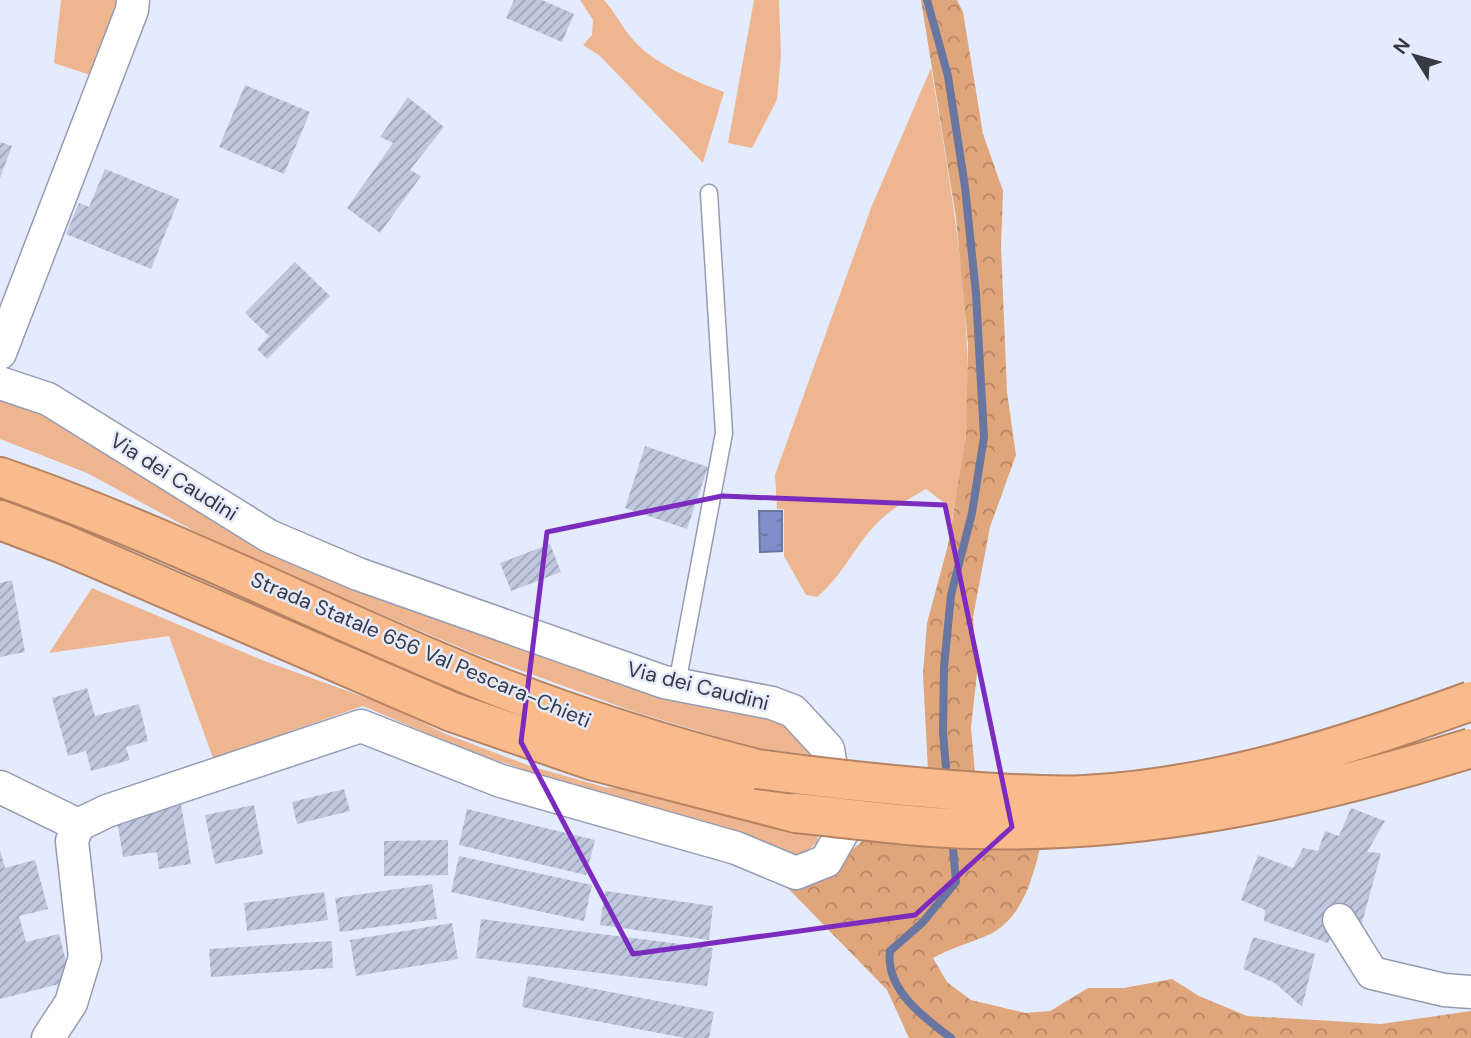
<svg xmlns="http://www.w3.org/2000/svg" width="1471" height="1038" viewBox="0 0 1471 1038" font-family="'DM Sans',sans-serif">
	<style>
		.green { fill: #edb690 }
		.forest { fill: url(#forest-crowns) }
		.water { fill: url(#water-ripples); stroke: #6976a1; stroke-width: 2 }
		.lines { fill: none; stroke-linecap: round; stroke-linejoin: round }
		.stream { stroke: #6976a1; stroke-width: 8 }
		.building { fill: url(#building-hatch) }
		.service-casing { stroke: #959cb2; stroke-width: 19 }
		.minor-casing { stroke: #959cb2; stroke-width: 35 }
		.trunk-casing { stroke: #b58361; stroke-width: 42 }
		.service { stroke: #fff; stroke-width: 16 }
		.minor { stroke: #fff; stroke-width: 32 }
		.trunk { stroke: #fabb8c; stroke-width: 38 }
		.trunk-bridge-casing { stroke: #b58361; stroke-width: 42; stroke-linecap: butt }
		.trunk-bridge { stroke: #fabb8c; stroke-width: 38 }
		.marked { fill: none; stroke: #7b2cbf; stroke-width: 5; stroke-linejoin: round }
		.labels { text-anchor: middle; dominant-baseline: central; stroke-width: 5; stroke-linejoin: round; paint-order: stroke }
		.street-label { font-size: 21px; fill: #373a44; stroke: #e5ebfe }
	</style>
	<defs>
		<pattern id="forest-crowns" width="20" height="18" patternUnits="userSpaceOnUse" patternTransform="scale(1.75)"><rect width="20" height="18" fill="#dfa57b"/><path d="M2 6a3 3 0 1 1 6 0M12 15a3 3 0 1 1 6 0" fill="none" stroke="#b68766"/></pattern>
		<pattern id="water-ripples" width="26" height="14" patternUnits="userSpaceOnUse" patternTransform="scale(1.75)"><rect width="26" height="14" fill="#7e8fc9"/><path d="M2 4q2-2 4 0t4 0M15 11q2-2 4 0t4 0" fill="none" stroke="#6876a5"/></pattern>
		<pattern id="building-hatch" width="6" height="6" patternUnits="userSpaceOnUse" patternTransform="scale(1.75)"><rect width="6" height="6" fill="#c0c8df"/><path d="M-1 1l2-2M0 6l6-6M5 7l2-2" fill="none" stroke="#9da3b6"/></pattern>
	</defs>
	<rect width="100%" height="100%" fill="#e5ebfe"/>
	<path class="green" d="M61,0H120L96,77L54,63Z
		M580,0H604C614,11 621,25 630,36C650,62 694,81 724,92L703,163L600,56L583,45L592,35L593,20Z
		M754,0H779L781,55L777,100L752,148L728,143Z
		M931,68C951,189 974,311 966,434C965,464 956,494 951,524L947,505L926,489C905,501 884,513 869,532C851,554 839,579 817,597L806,595L784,556V509H777L775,475L871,208Z
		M0,387L224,520L793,711L839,758L755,748L635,712L473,653L312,585L196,532L87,473L0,439Z
		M92,588L262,660L389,706L446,734L530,766L604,787L654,791L817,831L818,842L802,855L775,852L468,751L363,706L213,758L169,636L49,653Z"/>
	<path class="forest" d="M921,0H957L963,12L983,134L1003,191L1001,246L1007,392L1016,455L990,527L973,617L977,673L971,728L975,773L928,771L923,674L927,623L948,545L966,437L968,344L956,218Z
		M871,834L1041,844C1033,877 1023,919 988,935C970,943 951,948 933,958L947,982L971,1000L1025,1013L1050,1011L1088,988H1124L1172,979L1199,996L1247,1016L1381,1024L1471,1011V1038H909L887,990L780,880L840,860Z"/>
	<path class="water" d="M759,511H782V551L760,552Z"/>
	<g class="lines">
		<path class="stream" d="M927,0L948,76L965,187L976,294L984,437L972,513L951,595L944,667L943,732L947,780
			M951,1038C923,1017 885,989 890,951L922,923L956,882L952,838"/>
	</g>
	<path class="building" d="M514,0H542L574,14L562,42L506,18Z
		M245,85L310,112L284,174L219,147Z
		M408,97L444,127L410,170L421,176L380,233L347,208L393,143L380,137Z
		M0,142L12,146L0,178Z
		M105,169L179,199L151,269L66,234L79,203L89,207Z
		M295,262L330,296L267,359L257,349L269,336L245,313Z
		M645,446L708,467L687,529L625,508Z
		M550,544L561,572L511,591L500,563Z
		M12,580L25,652L0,657V583Z
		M87,688L95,716L139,704L148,741L126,747L130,760L91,771L86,751L68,756L52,698Z
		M344,789L350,811L297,824L292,802Z
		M181,804L191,864L159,869L157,852L123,857L116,814Z
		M254,805L263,854L215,864L205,815Z
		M1351,808L1385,821L1367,852L1381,853L1362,923L1339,920L1328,943L1264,921L1265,910L1241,900L1258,855L1293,868L1303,848L1318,851L1325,831L1339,836Z
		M467,809L595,840L586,875L459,845Z
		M448,840V875L384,876V841Z
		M0,850L5,868L35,860L48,909L19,916L26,942L59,934L71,981L0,999Z
		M459,856L592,885L584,921L451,892Z
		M432,884L437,919L340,932L335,898Z
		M605,891L713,906L709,940L600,925Z
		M324,892L328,920L247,931L244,903Z
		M481,919L713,948L707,986L476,958Z
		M452,923L458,959L356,976L350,940Z
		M1253,937L1315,954L1302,1007L1275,983L1243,969Z
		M332,941L333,968L211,977L209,949Z
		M528,976L714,1012L709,1038H685L522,1007Z"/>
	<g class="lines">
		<g class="service-casing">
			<path id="service" d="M677,684L724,433L709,193"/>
		</g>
		<g class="minor-casing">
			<path id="minor" d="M0,353L132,10L133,0
				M0,383L48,399L269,536L358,574L664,682L772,703L793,711L828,749L842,833L826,861L796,873L736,848L501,781L361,726L107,811L78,825
				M0,787L78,825
				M1339,920L1372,973L1444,990L1471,992
				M48,1038L71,1003L85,957L72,841L78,825"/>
		</g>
		<g class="trunk-casing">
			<path id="trunk" d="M0,477C169,535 328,619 494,685C581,719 667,746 757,769
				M0,520L61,543L452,712L591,760L796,813"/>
		</g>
		<use href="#service" class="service"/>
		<use href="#minor" class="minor"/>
		<use href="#trunk" class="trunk"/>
		<g class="trunk-bridge-casing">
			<path id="trunk-bridge" d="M757,769C831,779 905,787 979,792C1014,794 1050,797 1085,795C1217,788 1347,746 1471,701
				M796,813C856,819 916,828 976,829C1145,834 1310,798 1471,748"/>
		</g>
		<use href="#trunk-bridge" class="trunk-bridge"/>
	</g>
	<path class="marked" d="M722,496L945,505L1012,827L915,915L633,954L521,742L547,532Z"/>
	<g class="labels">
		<g class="street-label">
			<text transform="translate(174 477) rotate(32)">Via dei Caudini</text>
			<text transform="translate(421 650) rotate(23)">Strada Statale 656 Val Pescara-Chieti</text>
			<text transform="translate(698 686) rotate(14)">Via dei Caudini</text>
		</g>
	</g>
	<g transform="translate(1415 56) rotate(307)" stroke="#e5ebfe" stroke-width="5" paint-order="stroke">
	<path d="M0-5L12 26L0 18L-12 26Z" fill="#373a44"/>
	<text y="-10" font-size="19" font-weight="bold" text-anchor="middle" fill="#373a44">N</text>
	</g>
</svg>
